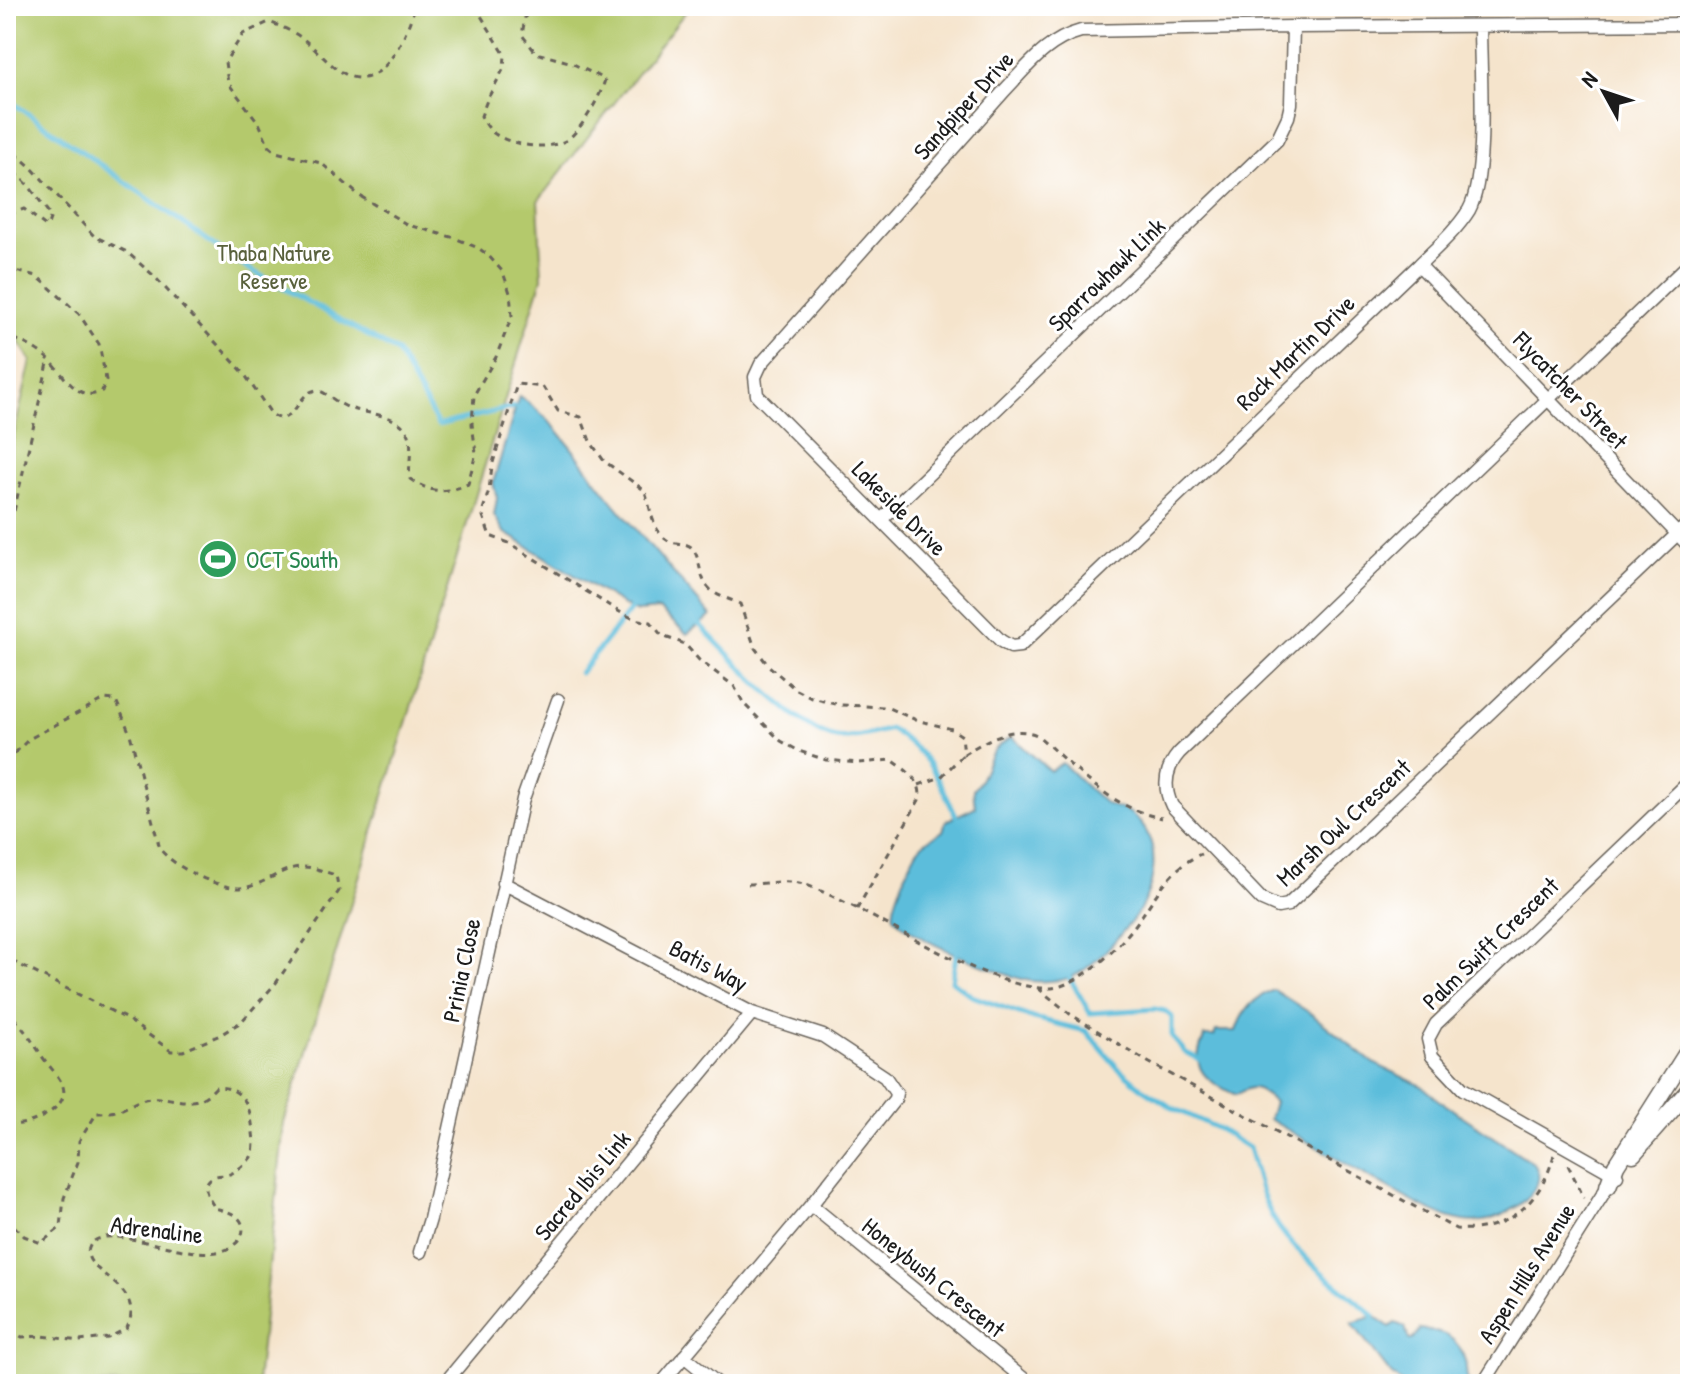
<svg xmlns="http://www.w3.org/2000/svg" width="1696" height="1390" viewBox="0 0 1696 1390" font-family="'Patrick Hand',sans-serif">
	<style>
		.green { fill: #b4c96c; stroke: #687244; stroke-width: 2 }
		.water { fill: #5cbddb; stroke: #3c6c7c; stroke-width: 2 }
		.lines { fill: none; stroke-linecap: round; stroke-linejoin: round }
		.stream { stroke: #5cbddb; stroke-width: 5 }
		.minor-casing { stroke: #68625a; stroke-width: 15 }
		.tertiary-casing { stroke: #68625a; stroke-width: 19 }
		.path { stroke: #68625a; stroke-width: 3; stroke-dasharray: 6 6; stroke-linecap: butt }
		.minor { stroke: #fff; stroke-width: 12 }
		.tertiary { stroke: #fff; stroke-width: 16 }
		.labels { text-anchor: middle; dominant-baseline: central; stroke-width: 6; stroke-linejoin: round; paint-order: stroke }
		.street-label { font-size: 24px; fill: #1c1c1c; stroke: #fff }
		.park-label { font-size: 24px; fill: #59613c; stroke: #fff }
		.leisure-label { font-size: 24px; fill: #27864d; stroke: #fff; text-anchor: start }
	</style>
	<rect width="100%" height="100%" fill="#fff"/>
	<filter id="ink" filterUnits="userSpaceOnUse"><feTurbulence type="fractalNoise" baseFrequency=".0125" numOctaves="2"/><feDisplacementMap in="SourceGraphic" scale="16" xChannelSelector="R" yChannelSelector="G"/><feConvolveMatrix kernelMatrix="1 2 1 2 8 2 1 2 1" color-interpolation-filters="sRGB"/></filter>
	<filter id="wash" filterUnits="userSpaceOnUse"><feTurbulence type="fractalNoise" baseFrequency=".006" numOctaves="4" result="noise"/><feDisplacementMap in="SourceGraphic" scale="32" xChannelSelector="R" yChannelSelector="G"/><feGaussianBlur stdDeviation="1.8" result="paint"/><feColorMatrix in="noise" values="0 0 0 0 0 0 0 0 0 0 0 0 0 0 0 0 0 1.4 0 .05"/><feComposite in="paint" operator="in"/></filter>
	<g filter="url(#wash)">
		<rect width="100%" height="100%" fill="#f5e4cc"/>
		<path class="green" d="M6,6H690L538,201L542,278L284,1123L257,1384H6V468L31,361L6,322Z"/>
		<path class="water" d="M519,396C553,418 574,452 598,483C634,529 673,572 711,616L687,634L659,610L637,612L625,606L504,532L494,515L497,498L493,483Z
			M1012,737L1050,771L1062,763C1077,776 1091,793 1107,804C1114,808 1124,808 1130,813C1166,840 1156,892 1131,922C1113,943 1089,975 1061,980C1052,981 1040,982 1031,981C1007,978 904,936 894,916C890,907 912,858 918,849C925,840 934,836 943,831L946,821L975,807L973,790C992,769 981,753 1012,737Z
			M1274,990L1310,1013L1373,1063L1422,1086L1440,1101L1533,1163C1542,1174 1539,1184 1530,1195C1515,1212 1488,1225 1464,1221C1434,1216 1407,1198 1381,1184C1344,1163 1307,1141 1269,1119L1274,1102C1257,1088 1256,1082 1236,1095C1217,1086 1191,1074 1200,1048C1201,1044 1204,1040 1204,1036H1214L1216,1031H1236C1242,1011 1254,997 1274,990Z
			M1374,1316L1390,1327L1395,1323L1405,1327L1409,1340H1412L1420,1329C1443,1333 1458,1335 1465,1361C1467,1368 1465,1373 1468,1380L1465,1384H1403L1391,1374L1352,1323Z"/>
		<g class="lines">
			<path class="stream" d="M6,98L244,266L397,352L438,425L514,407
				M699,624C727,653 798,731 836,738C848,741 878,732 891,729C932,757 935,773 956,816
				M580,673L631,609
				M956,955L952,981L972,996L1030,1017L1086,1031L1117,1067L1142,1088L1171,1107L1219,1129L1249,1148C1256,1171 1261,1196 1273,1218C1294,1255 1342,1288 1374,1316
				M1069,977L1090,1013L1155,1009L1165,1011L1172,1017V1037L1186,1053L1199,1059"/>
		</g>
	</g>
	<g filter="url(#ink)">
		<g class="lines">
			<g class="minor-casing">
				<path id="minor" d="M1480,26C1480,69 1488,176 1469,210C1456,231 1436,248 1419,265L1020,646L1011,647L1001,641L757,395L755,377L761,364L1005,90C1028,66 1047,40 1081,31L1293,27L1690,24
					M1690,263L1179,753C1165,769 1163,787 1172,806L1262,900L1278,907L1288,905L1690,522
					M1419,265L1690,547
					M881,520L1277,140L1288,117L1291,104L1293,27
					M503,883L752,1013L823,1036L885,1077L896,1093L895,1099L811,1205L661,1384
					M1617,1176L1463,1089L1432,1056L1428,1039L1436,1024L1690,781
					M811,1205L1030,1384
					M420,1252L430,1219L523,799L558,700
					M684,1356L718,1384
					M444,1384L752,1013
					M1483,1384L1608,1186"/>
			</g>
			<g class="tertiary-casing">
				<path id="tertiary" d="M1633,1154L1690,1089
					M1608,1186L1616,1165L1690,1048"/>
			</g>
			<path class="path" d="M475,6L505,55L504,68L487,100L481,116C484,121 488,128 492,132C509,145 545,151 565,141C579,134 602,95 605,79L569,62L536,53L522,35L527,6
				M6,145L31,167L94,236L127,252L154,276L243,372L272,415L281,419C300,413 298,394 316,390C328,393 332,400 343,405C362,416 399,411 409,435C413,448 408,465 410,479C431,493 445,494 468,484L476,453L472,424L474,395L496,357L512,316L510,293L503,272L488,255L478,248L455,238L408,225L360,196L321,163L276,152L269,146L259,123L228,83L225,62L243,34L269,22C280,26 292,31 302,38C316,49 330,66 345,74C383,95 407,33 415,6
				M6,163L29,186L51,216L47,227L24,209L12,213L7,226L6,253
				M6,269L37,276L79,314L99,344L106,380L102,391C77,405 62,370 46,357C34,347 21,341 6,336
				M6,546L49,359
				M6,762L29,739L104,699L116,700L130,734L160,849C173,867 225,893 248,887C266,883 281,869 300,867C314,866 323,872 336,875L339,891L276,983L241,1022L220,1035L183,1051H171L127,1019L6,958
				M919,785L941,777L964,754
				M748,884C764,884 787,879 803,884C863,903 1004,1004 1061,986C1090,976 1118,948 1136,924C1156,897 1168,869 1201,854
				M857,909L919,800C924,782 906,770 892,760L859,763L826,760L799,751L781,741L744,704L734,686L699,660L685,644L662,636L651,622L634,619L618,611L509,543L490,536L482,513L489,490L492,466L517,384L543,387L558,411L581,417L590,441L604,461L644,490C651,505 651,530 667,540C674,545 685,542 691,547C701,556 698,576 708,587C716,597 729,598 740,604L755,648L768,665L795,689L812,698L840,705L886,707L916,720L952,729L962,736L964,754C985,741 1012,724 1037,735C1075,768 1111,809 1162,818
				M1038,988L1070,1014L1148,1062L1456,1229C1507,1233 1541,1203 1554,1155
				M6,1009C19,1023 30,1037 40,1053C52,1074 83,1091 47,1114C34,1122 22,1126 6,1124
				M1568,1165L1584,1198
				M6,1218L24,1236L41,1243L61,1227L64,1198L78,1162L79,1141L97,1113C105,1113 114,1112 122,1109C132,1105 139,1099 151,1098C178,1096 194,1112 216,1087C244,1087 251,1107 253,1133C254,1140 255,1150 251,1157C249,1161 237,1171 232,1173C225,1177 215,1173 209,1180C201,1189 210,1200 215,1208C225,1211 242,1214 243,1228C243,1235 240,1240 235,1244C204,1274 102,1213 89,1248C79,1273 148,1284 127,1328L108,1338L79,1341L43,1336L22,1337L6,1327"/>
			<use href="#minor" class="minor"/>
			<use href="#tertiary" class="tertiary"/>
		</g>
	</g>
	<defs>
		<g id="stadium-disc" transform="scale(2)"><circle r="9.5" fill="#2e9e5b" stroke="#fff"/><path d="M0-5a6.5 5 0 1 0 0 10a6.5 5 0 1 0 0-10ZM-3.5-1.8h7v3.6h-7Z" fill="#fff"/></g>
	</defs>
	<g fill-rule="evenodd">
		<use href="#stadium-disc" x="218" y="559"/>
	</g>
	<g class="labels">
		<g class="street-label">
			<text transform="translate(963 105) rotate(-48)">Sandpiper Drive</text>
			<text transform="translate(1106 274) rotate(-44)">Sparrowhawk Link</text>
			<text transform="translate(1295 352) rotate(-44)">Rock Martin Drive</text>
			<text transform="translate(1571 390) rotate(46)">Flycatcher Street</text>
			<text transform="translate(900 508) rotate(45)">Lakeside Drive</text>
			<text transform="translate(1343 822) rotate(-43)">Marsh Owl Crescent</text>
			<text transform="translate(1490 943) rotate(-44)">Palm Swift Crescent</text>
			<text transform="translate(709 965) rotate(28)">Batis Way</text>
			<text transform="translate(461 970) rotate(-78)">Prinia Close</text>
			<text transform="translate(582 1185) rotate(-50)">Sacred Ibis Link</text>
			<text transform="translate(157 1229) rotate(7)">Adrenaline</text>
			<text transform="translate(1526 1273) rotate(-58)">Aspen Hills Avenue</text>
			<text transform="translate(934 1277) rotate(39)">Honeybush Crescent</text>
		</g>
		<g class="park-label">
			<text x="274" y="252">Thaba Nature<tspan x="274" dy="28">Reserve</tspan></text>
		</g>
		<g class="leisure-label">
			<text x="246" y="559">OCT South</text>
		</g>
	</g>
	<rect width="1696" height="1390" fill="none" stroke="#fff" stroke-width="32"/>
	<g transform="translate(1604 92) rotate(310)" stroke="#ffffff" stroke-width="6" paint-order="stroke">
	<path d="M0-6L14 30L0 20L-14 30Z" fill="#1c1c1c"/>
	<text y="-12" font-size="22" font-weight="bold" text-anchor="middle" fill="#1c1c1c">N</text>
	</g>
</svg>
